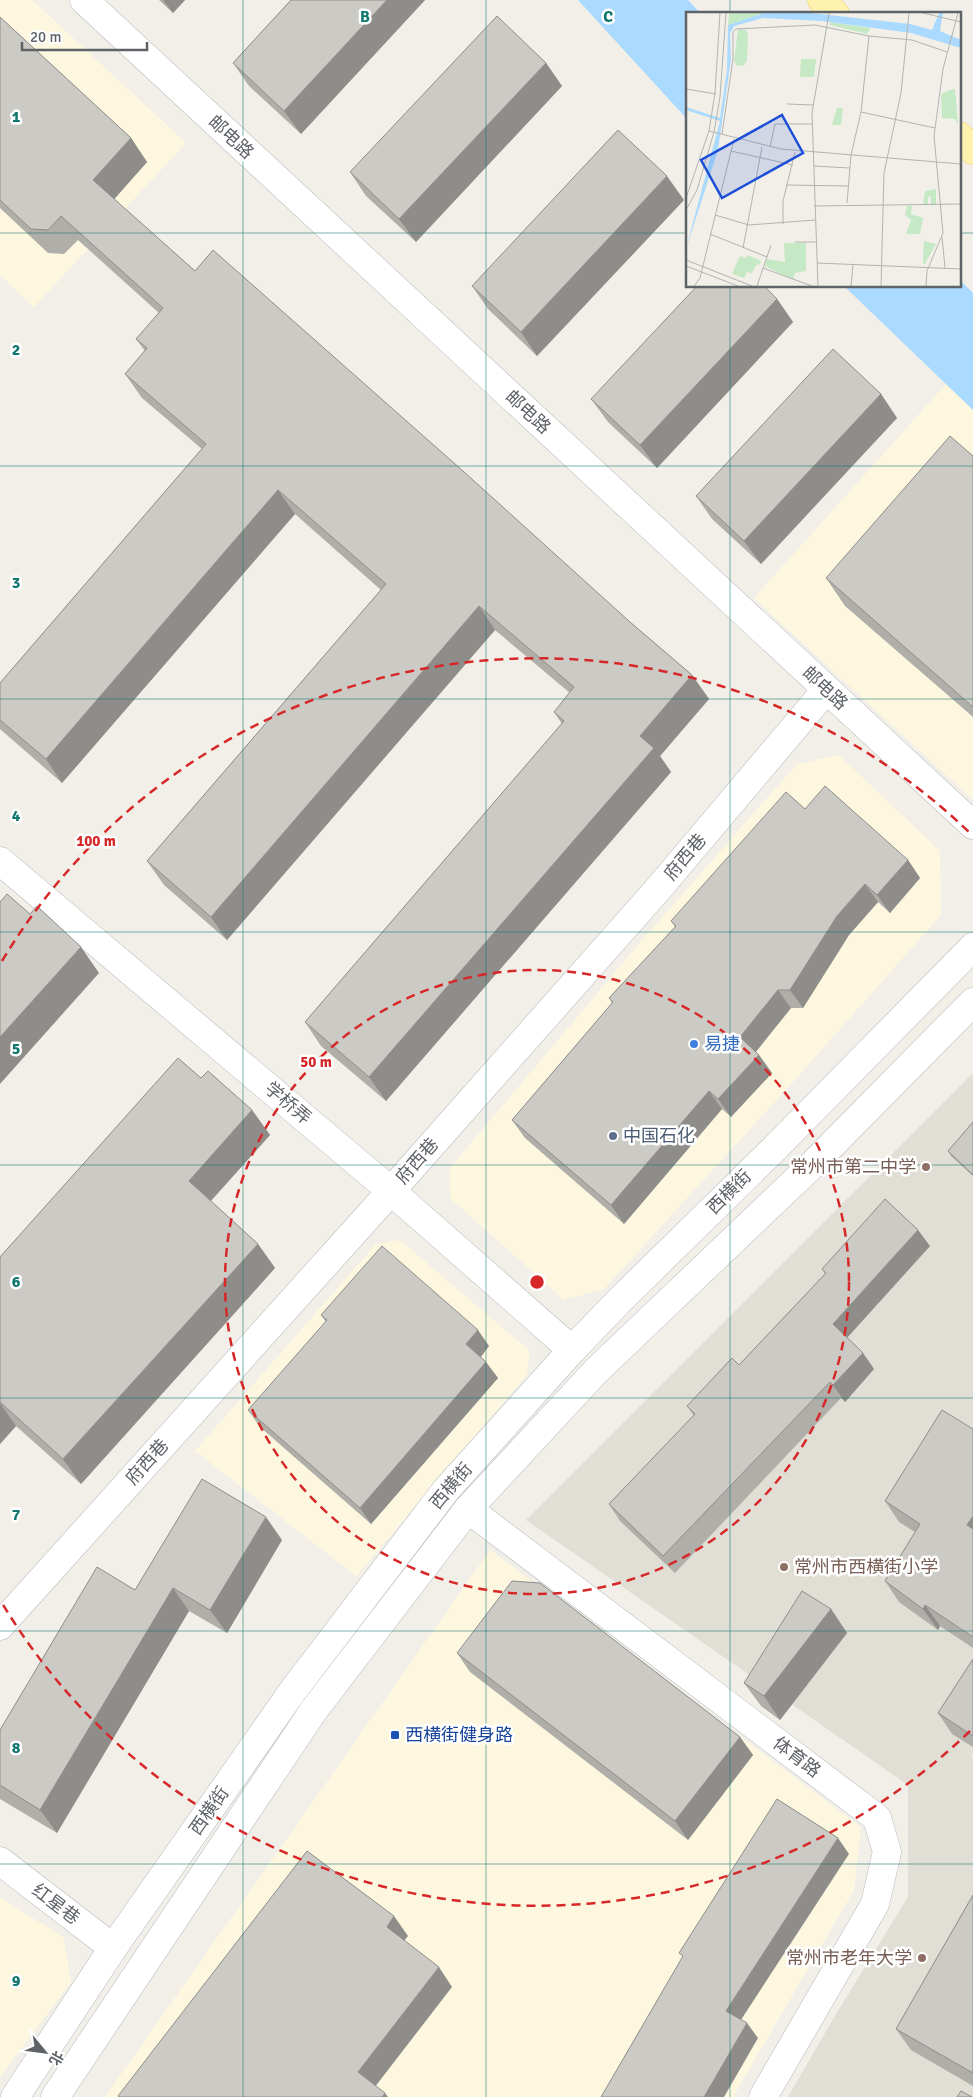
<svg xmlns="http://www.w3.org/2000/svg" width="973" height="2097" viewBox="0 0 973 2097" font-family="Signika,'Noto Sans SC',sans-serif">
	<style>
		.commercial { fill: #fef7e0 }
		.education { fill: #e1ded6 }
		.water { fill: #aadaff }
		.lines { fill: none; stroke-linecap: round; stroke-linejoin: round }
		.street-casing { stroke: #b5b8bc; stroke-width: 29 }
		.secondary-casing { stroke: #b6babf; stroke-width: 29 }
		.primary-casing { stroke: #f2c960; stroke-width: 29 }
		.street { stroke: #fff; stroke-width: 28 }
		.secondary { stroke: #fff; stroke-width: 28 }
		.primary { stroke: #fff2af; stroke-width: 28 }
		.wall { fill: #afaea9 }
		.shaded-wall { fill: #8f8d8a }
		.building { fill: #cccac5; stroke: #8f8d8a }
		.grid { fill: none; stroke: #0f766e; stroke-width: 1; stroke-opacity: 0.55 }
		.ring { fill: none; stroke: #d62828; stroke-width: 2.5; stroke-dasharray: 9 6 }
		.shop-dot { fill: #3f7fe0; stroke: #fff; stroke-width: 2 }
		.service-dot { fill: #5c6f8a; stroke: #fff; stroke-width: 2 }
		.education-dot { fill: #8d6e63; stroke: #fff; stroke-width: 2 }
		.transit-dot { fill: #1a4fb4; stroke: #fff; stroke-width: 2 }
		.labels { text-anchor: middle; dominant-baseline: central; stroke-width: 5; stroke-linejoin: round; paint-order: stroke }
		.street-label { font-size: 18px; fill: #5f6368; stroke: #fff }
		.shop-label { font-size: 18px; fill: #366cbe; stroke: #fff; text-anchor: start }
		.service-label { font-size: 18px; fill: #4e5e75; stroke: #fff; text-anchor: start }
		.education-label { font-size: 18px; fill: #785e54; stroke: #fff; text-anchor: end }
		.transit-label { font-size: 18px; fill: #164399; stroke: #fff; text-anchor: start }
		.inset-road { fill: none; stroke: #b3b3b1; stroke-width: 1 }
		.view { fill: #1d4ed8; fill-opacity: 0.15; stroke: #1d4ed8; stroke-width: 2.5 }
		.inset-edge { fill: none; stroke: #5f6368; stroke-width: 2.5 }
		.grid-label { font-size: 16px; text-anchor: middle; font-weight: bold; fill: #0f766e; stroke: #fff; stroke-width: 5; stroke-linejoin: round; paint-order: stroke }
		.centre { fill: #d62828; stroke: #fff; stroke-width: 2.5 }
		.ring-label { font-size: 15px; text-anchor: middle; font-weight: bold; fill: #d62828; stroke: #fff; stroke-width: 5; stroke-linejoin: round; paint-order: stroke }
	</style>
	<rect width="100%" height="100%" fill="#f1efe8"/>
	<path class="commercial" d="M0,0H32L186,143L34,307L0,275Z
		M946,384L973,410V800L754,598Z
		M839,755L940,851L941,915L794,1081L604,1289L564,1300L450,1198V1168L643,939L797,764Z
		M400,1240L530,1351L527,1375L356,1576L195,1451L376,1244Z
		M490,1550L861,1827L854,1890L733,2097H105Z
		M0,1897L64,1938L71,1982L0,2077Z"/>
	<path class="education" d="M973,1073V1756L956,1745L973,1757V2097H788L833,2019L908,1897V1785L526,1520Z"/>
	<path class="water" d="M578,0H688L701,14H687V119Z
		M959,279L973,293V410L844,286H959Z"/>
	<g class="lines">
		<g class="street-casing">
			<path id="street" d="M0,861L391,1191L572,1350
				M468,1509L877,1818L887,1852L875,1904L763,2097
				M0,1626L391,1191L659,888L826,690
				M0,1861L113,1948"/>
		</g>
		<g class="secondary-casing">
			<path id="secondary" d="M84,0L973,825
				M15,2097L113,1948L292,1692L446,1490L572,1350L618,1302L775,1148L973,947
				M55,2097L314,1710L468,1509L596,1371L810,1167L973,1002"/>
		</g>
		<g class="primary-casing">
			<path id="primary" d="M822,0L835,14
				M959,136L973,150"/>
		</g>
		<use href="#street" class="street"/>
		<use href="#secondary" class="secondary"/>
		<use href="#primary" class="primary"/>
	</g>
	<path class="wall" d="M159,0H185L173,13Z
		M291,0H425L301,134L249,86L233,63Z
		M0,17L131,138L147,162L114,199L195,271L630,622L692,675L709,699L660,756L671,772L386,1101L321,1046L305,1022L562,724L554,712L570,693L495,630L227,940L164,885L147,861L381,590L295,514L62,783L0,729V683L202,449L142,398L125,374L145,351L136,339L159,313L78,240L64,254L48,253L0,208Z
		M546,63L562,86L416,242L366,196L350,172Z
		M684,200L537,356L488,309L472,286Z
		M777,299L793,322L657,468L608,422L591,399Z
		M881,394L897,418L761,564L712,519L696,496Z
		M973,456V717L845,606L826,578Z
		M805,809L908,860L920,878L890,913L878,902L849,935L803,1008H791L756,1052L759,1055L772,1073L731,1117L722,1109L624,1224L525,1138L512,1120L612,1003L609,998L675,927L671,921Z
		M201,1078L252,1110L270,1135L211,1201L258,1244L275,1268L81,1484L16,1426L0,1444V1257Z
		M973,1122V1176L951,1156L948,1151Z
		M930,1246L847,1338L863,1353L874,1369L845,1402L841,1398L675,1573L620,1521L609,1504L694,1416L687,1406L739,1365L825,1274L822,1269Z
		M321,1315L489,1346L481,1357L498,1378L371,1524L260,1427L248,1410L326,1322Z
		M973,1429V1648L940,1626L938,1630L899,1602L885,1581L915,1532L899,1522L885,1501Z
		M282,1540L227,1633L189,1611L57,1833L0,1799V1730L135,1590Z
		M831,1609L847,1633L780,1720L761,1706L744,1683Z
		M457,1653L740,1737L753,1755L688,1840L470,1672Z
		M973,1659V1747L952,1734L938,1713Z
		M973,1895V2086L911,2050L896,2029Z"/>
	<path class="shaded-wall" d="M163,0H185L173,13Z
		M387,0H425L301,134L284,111Z
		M546,63L562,86L416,242L399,219Z
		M131,138L147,162L110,204L93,180Z
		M667,176L684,200L537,356L521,332Z
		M777,299L793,322L657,468L640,445Z
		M881,394L897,418L761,564L744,541Z
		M278,490L295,514L62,783L46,759Z
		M479,606L495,630L227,940L211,917Z
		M692,675L709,699L660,756L671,772L386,1101L369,1077L640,736Z
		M908,860L920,878L890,913L877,895Z
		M865,884L878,902L849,935L803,1008L790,990L837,916Z
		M81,947L99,973L0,1084V1037Z
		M778,990L791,1008L753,1055L740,1037Z
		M759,1055L772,1073L731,1117L718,1099Z
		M709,1091L722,1109L624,1224L611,1205Z
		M252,1110L270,1135L206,1206L189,1181Z
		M918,1230L930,1246L844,1341L833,1324Z
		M258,1244L275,1268L81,1484L63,1459Z
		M478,1330L489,1346L478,1360L466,1344Z
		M863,1353L874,1369L845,1402L833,1385Z
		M486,1362L498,1378L371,1524L360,1508Z
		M0,1403L16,1426L0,1444Z
		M973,1516V1534L967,1525Z
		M266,1517L282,1540L227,1633L210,1610Z
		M173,1588L189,1611L57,1833L40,1810Z
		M925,1605L940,1626L938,1630L923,1609Z
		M831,1609L847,1633L780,1720L764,1696Z
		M740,1737L753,1755L688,1840L675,1821Z
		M838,1838L849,1854L737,2026L726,2011Z
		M394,1916L408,1936L400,1946L387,1927Z
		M439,1967L452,1987L371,2092L358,2072Z
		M747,2023L758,2038L724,2097H704Z
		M385,2093L388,2097H382Z"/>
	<path class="building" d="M291,0H387L284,111L233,63Z
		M497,16L546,63L399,219L350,172Z
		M0,17L131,138L93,180L195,271L213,250L463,471L630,622L692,675L640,736L654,748L369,1077L305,1022L564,721L554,712L574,687L479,606L211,917L147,861L386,584L278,490L46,759L0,720V683L206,444L125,374L147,348L136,339L163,308L61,216L48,230L31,229L0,200Z
		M618,130L667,176L521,332L472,286Z
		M697,286H764L777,299L640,445L591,399Z
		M833,349L881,394L744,541L696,496Z
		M950,436L973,456V707L826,578Z
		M825,786L908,860L877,895L865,884L837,916L790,990H778L740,1037L759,1055L718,1099L709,1091L611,1205L512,1120L613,1002L609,998L676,926L671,921L786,792L805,809Z
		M7,894L30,914L37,906L81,947L0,1037V902Z
		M178,1058L201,1078L208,1071L252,1110L189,1181L258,1244L63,1459L0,1402V1257Z
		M973,1122V1175L948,1151Z
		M885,1199L918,1230L833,1324L863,1353L833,1385L830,1382L663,1556L609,1504L695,1414L687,1406L732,1358L739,1365L826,1273L822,1269Z
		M382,1246L478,1330L466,1344L486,1362L360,1508L248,1410L327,1320L321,1315Z
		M942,1410L973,1429V1516L967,1525L973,1529V1637L925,1605L923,1609L885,1581L920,1524L885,1501Z
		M202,1479L266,1517L210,1610L173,1588L40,1810L0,1785V1730L97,1567L135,1590Z
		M512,1581L540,1583L740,1737L675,1821L457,1653Z
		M802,1591L831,1609L764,1696L744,1683Z
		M973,1659V1736L938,1713Z
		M777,1799L838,1838L726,2011L747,2023L704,2097H601L683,1956L679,1953Z
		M307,1851L394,1916L387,1927L439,1967L358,2072L385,2093L382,2097H119L118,2096Z
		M973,1895V2073L896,2029Z
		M961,2091L972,2097H957Z"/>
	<path class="grid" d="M243,0V2097M486,0V2097M730,0V14M0,233H687M959,233H973M730,286V2097M0,466H973M0,699H973M0,932H973M0,1165H973M0,1398H973M0,1631H973M0,1864H973"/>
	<g class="ring">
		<circle cx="537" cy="1282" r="312"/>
		<path d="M970 1731A624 624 0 0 1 2 1603M2 961A624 624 0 0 1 970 833"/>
	</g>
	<circle class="shop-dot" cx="694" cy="1044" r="5"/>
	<circle class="service-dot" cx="613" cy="1136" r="5"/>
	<g class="education-dot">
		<circle cx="926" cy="1167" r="5"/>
		<circle cx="784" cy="1567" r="5"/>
		<circle cx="922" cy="1958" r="5"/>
	</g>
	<rect class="transit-dot" x="390" y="1730" width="10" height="10" rx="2.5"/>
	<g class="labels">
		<g class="street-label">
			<text transform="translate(231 137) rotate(43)">邮电路</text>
			<text transform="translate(528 412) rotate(43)">邮电路</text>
			<text transform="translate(825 688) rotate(43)">邮电路</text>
			<text transform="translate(685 857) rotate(-50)">府西巷</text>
			<text transform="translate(288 1103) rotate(40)">学桥弄</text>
			<text transform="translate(417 1161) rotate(-49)">府西巷</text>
			<text transform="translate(729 1192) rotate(-45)">西横街</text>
			<text transform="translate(147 1462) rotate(-48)">府西巷</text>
			<text transform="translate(451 1486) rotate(-50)">西横街</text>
			<text transform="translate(797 1757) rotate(37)">体育路</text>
			<text transform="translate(209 1811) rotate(-55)">西横街</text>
			<text transform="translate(56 1904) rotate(37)">红星巷</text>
		</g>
		<g class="shop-label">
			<text x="704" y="1044">易捷</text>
		</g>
		<g class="service-label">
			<text x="623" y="1136">中国石化</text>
		</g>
		<g class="education-label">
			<text x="916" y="1167">常州市第二中学</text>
			<text x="794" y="1567" text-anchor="start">常州市西横街小学</text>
			<text x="912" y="1958">常州市老年大学</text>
		</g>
		<g class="transit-label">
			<text x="405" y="1735">西横街健身路</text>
		</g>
	</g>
	<g transform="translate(686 12)">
		<rect width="275" height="275" fill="#f1efe8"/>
		<path d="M43,1H78L42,13ZM144,10L184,16L183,19L181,22L144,13ZM52,17L60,18L62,23L61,49L57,54L50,53L48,49ZM115,47H130L128,65H114ZM267,77H269L272,112L269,107L256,106L255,82ZM151,96H157L155,113H146ZM250,177V193H245V184L242,185V193H237L239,179ZM221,194H226L225,202L237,206L234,222H220L225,208L219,203ZM238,229L250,232L239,252H237ZM98,231H120V259L109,261L107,268L79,254L81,247L99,250ZM62,243L75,249L74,252L70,253L66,261L61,260L58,266L46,262L54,244L60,246Z" fill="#c5e8c5"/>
		<path d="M78,1H125L224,12L246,18L253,1H257L254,19L275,28V36L225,21L136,9L77,6L48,14L44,22L45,47L32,138L0,237L34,109L0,98V95L34,106L41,57L42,13Z" fill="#aadaff"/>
		<path class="inset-road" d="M237,1L275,10M0,77L30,82M101,92L127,93M175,100L249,116M23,119L95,137L275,152M36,122L47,47V20L50,17L129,13L183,24L226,28L261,40M84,135L89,112H126M45,139L107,153M128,154L164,156M100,173L162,174M0,186L23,119L29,81L34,1M161,191L165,143L175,100L183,24M128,194L275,192M0,198L11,178L28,120L34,85L40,1M29,203L63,213L129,208M97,212V189L109,140M24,222L81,245M256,225L259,256M109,230H130M57,236L76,135M0,248L66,274M131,251L275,257M0,254L52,274M77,256L126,274M8,274L14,266L48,127M71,274L85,233M132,274L126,101L143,1M165,274L167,253M195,274L198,161L215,81L223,1M240,274L241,259L257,221L248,124L257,57L272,1"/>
		<path class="view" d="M96,103L117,141L36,186L15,148Z"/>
		<rect width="275" height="275" class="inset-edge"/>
	</g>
	<g class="grid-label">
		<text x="365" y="22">B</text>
		<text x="608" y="22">C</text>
		<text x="16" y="122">1</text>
		<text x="16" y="355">2</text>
		<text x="16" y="588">3</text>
		<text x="16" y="821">4</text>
		<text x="16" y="1054">5</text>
		<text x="16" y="1287">6</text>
		<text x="16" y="1520">7</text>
		<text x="16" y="1753">8</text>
		<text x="16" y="1986">9</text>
	</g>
	<circle cx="537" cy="1282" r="8" class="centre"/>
	<g class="ring-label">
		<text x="96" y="846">100 m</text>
		<text x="316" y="1067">50 m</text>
	</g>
	<g transform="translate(45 2052) rotate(119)" stroke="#ffffff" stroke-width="4" paint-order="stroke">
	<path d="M0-4L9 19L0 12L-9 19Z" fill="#5f6368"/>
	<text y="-8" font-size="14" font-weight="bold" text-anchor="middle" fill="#5f6368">北</text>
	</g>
	<path d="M22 42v8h125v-8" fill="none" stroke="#5f6368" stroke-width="2.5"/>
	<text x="30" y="42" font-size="15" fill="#5f6368" stroke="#ffffff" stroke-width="4" paint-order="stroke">20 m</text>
</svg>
